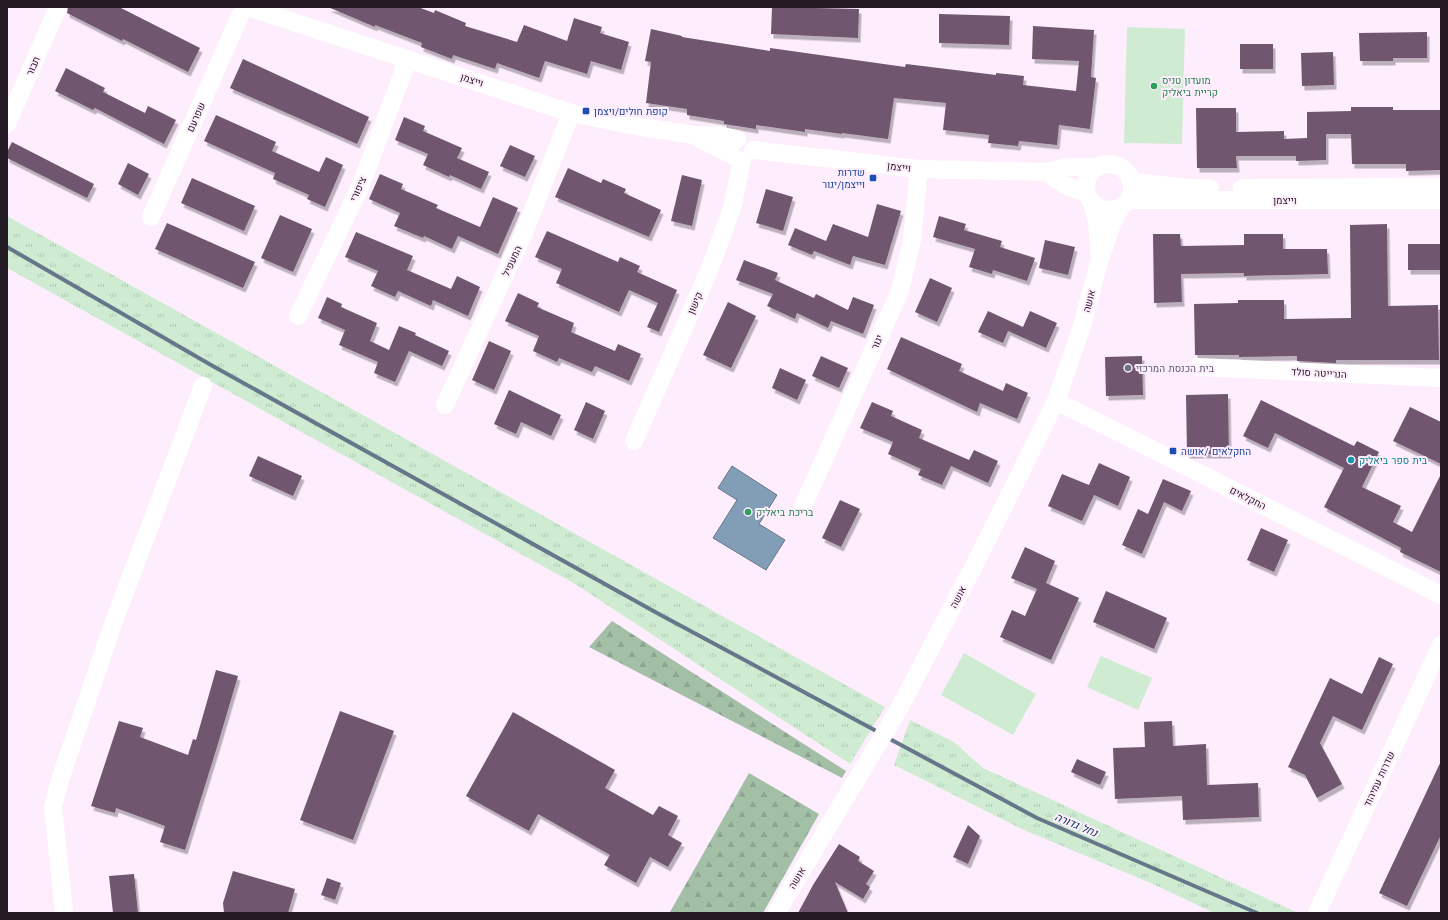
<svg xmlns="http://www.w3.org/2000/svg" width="1448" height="920" viewBox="0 0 1448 920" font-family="'Work Sans',Heebo,sans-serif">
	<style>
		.grass { fill: url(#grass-tufts) }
		.forest { fill: url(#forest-firs) }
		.garden { fill: #cfecd2 }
		.water { fill: #829eb6; stroke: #66778a }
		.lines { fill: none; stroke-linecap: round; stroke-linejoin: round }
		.stream { stroke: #66778a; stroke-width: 4 }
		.building { fill: #6f576e; filter: url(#shadow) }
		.minor { stroke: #fff; stroke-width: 18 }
		.leisure-dot { fill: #2e9e5b; stroke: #feedfd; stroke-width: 1.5 }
		.transit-dot { fill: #1a4fb4; stroke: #feedfd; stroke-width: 1.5 }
		.worship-dot { fill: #6b7280; stroke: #feedfd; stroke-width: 1.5 }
		.culture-dot { fill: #0f9aa8; stroke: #feedfd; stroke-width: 1.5 }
		.labels { text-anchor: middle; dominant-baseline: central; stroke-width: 4; stroke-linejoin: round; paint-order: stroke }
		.street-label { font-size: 10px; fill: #251b24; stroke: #feedfd }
		.leisure-label { font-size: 10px; fill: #27864d; stroke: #feedfd; text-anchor: start }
		.transit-label { font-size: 10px; fill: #164399; stroke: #feedfd; text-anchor: start }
		.worship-label { font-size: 10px; fill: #5b616d; stroke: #feedfd; text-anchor: start }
		.culture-label { font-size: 10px; fill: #0d838f; stroke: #feedfd; text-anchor: start }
		.water-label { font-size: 11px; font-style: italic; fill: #033657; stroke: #feedfd }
	</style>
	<defs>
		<pattern id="grass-tufts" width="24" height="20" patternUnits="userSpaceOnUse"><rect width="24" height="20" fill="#cfecd2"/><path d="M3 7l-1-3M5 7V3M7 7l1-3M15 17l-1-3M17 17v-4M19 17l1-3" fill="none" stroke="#b2cab4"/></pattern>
		<pattern id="forest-firs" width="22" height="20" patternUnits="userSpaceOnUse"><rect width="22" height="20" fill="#a3c0a7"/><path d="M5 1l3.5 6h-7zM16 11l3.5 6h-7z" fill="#8ca490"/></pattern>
		<filter id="shadow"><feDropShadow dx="2.5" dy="4.5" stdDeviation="0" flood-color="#0004"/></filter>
	</defs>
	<rect width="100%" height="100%" fill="#feedfd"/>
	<path class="grass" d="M7,216L885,707L850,764L575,584L7,268Z
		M910,720L954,742L983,768L1298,913H1214L1153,884L1024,830L894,765Z"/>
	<path class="forest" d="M612,621L846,771L842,778L589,647Z
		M749,773L819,814L763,913H672L670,912Z"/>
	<path class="garden" d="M1127,27L1185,29L1182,144L1124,143Z
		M964,653L1036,694L1013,735L941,695Z
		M1101,656L1152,678L1138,710L1087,687Z"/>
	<path class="water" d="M732,466L777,495L759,524L785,540L766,570L713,538L737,500L718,488Z"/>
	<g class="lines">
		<path class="stream" d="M7,247L211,365L657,613L880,733
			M888,738L1037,818L1257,913"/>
	</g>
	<path class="building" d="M68,7H119L200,48L188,72L123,39L122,41L67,13Z
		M328,7H418L434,13L435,10L466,23L465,26L517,42L524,25L567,41L574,18L602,27L600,33L629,42L621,70L591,61L587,74L545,61L539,78L497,63L495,69L453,55L452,59L421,47L422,43L375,25V27Z
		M772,7L859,9L858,38L771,34Z
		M939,14L1010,16L1009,45L939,43Z
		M1033,26L1094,30L1091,77L1096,78L1090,129L1059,125L1057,145L1019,141L1018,146L988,143L989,135L943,130L946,103L894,98L888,139L842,133V134L805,129V132L756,125V129L724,124V121L687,115V109L646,103L651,62L645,61L651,29L682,36V37L770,51V48L905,67L906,64L996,75V73L1024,76L1023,85L1076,91L1079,61L1032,59Z
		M1427,32V58H1393V61H1360L1359,33Z
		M1240,44H1273V69H1240Z
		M1333,52L1334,85L1302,86L1301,53Z
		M243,59L369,117L357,144L230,88Z
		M66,68L105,88L103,92L145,113L148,106L176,120L164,144L95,108L93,110L55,91Z
		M1351,107H1393V110H1441V170L1406,171V164H1352L1351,134H1326V160L1296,161V156H1236L1237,168H1197L1196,108H1236V132L1284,131V139L1307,138V112L1351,111Z
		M216,115L276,142L272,151L319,172L326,157L343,165L325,207L307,199L309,195L273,179L275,173L204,141Z
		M404,117L425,126L423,131L462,148L457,158L489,172L481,189L450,175L449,177L423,165L428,154L395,140Z
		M12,142L94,184L87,198L7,158V152Z
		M510,145L535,156L525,177L500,166Z
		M128,163L149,174L138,195L118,184Z
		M568,168L601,183L603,179L626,189L624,193L661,210L649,237L555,197Z
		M380,174L403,184L401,189L438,205L436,208L480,227L493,197L518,208L498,254L458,236L452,249L424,236L423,238L394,226L400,213L369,199Z
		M682,175L702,180L692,226L671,221Z
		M192,178L255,206L244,231L181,203Z
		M766,189L793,197L783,231L756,223Z
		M877,204L901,211L885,265L853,256L850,265L814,251L812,255L788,245L795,228L826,241L833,224L868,237Z
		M280,215L312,229L293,272L261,258Z
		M939,216L966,224L964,230L1002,241L1000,247L1035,258L1027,281L993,270L992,274L969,267L975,249L933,237Z
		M167,223L255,262L243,288L155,249Z
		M1387,224L1388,306L1438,305L1439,360H1336V363L1297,361V356L1239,357V355H1195L1194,304L1238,303V300H1284V319L1351,318L1350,225Z
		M547,231L618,262L620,257L640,266L637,272L677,290L659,332L647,327L658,303L629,290L619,312L556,283L562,269L535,257Z
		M356,232L413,256L407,270L451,289L457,276L480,287L468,316L433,300L431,306L398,291L395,297L371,286L378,271L345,257Z
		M1153,234H1180L1181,246L1244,245V234H1283V249H1327L1328,274L1244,276V273L1181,274L1182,302L1154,303Z
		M1045,240L1075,247L1068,275L1039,268Z
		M1408,244H1440V270H1408Z
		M744,260L778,273L775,280L814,298L816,294L848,310L853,297L874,305L863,334L831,321L828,328L797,313L795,319L767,306L773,294L736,280Z
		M930,278L952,288L937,322L915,312Z
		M518,293L539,303L537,307L574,323L571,332L615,351L618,344L641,354L629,381L595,366L592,372L559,358L557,362L533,351L539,336L505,321Z
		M327,297L342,304L341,307L377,323L370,341L389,350L399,326L416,333L415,335L449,351L442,366L409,351L395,382L374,373L378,362L339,345L345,330L318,318Z
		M728,302L756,316L731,368L703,355Z
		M988,311L1023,327L1030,311L1057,323L1046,348L1008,331L1003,343L978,332Z
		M901,337L962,364L959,371L1003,391L1006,383L1028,393L1017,419L980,403L977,412L887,369Z
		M489,341L511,351L494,390L472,380Z
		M821,356L848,368L839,388L812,376Z
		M1142,356L1143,395L1106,396L1105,357Z
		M780,368L806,380L797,400L772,388Z
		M509,390L561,415L551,436L521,422L516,434L494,424Z
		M1228,394L1229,454H1187L1186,395Z
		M1261,400L1354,446L1357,441L1379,452L1362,487L1401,506L1393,522L1412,532L1441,474V572L1400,552L1401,548L1324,507L1344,468L1275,433L1268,448L1243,436Z
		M586,402L605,411L593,439L574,430Z
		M872,402L893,411L891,416L922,430L919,438L969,460L974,450L998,461L988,483L951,466L942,485L918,475L921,469L888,454L893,442L860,428Z
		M1410,407L1441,422V464L1393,441Z
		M258,456L302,476L293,496L249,476Z
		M1099,463L1130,477L1118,506L1094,495L1082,521L1048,506L1062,474L1089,485Z
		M1163,479L1191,491L1182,511L1164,502L1142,554L1122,545L1138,509L1148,514Z
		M840,500L860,509L841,547L822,538Z
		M1261,528L1288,540L1274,572L1247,560Z
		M1025,547L1055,561L1046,583L1079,598L1051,660L1000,637L1012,610L1025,616L1037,589L1011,578Z
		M1106,591L1167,618L1154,649L1093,622Z
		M1379,657L1393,664L1362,730L1333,716L1320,743L1342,784L1317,798L1305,775L1288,767L1330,678L1362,694Z
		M216,670L238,676L217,747L185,850L160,842L165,826L116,808L115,813L91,806L119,721L143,728L140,737L188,755L193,739L196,740Z
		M340,711L394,731L353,840L300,820Z
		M513,712L615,770L605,788L653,815L659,806L678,816L668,835L682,843L668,867L650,857L636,883L604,865L610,855L538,814L529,831L466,796Z
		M1172,721L1173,746L1206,744L1207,785L1258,783L1259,817L1183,820L1182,796L1115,799L1113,748L1145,747L1144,722Z
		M1077,759L1106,772L1100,785L1071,772Z
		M1441,761V835L1407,906L1379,893Z
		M968,825L980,836L968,864L953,857Z
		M839,844L860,857L858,861L874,871L866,884L870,887L863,899L835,882L848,913H798L813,885Z
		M233,871L295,889L288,913H224L223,903Z
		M134,874L138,913H113L109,876Z
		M327,878L341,883L335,900L321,895Z"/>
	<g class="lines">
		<path class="minor" d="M254,9L571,113L635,126L694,135L722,136L737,139
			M7,124L58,7
			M698,138L732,155
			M753,150L919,169L1046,172L1068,167H1096
			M1086 187a23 23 0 1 1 46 0a23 23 0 1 1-46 0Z
			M1046,172L1065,185L1087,193
			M1132,182L1191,188H1210
			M1242,188L1441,187
			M1128,200H1441
			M1092,202L1097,221L1099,252
			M151,217L240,16
			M298,316L361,185L408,59
			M1198,367L1441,378
			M1056,401L1441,595
			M445,405L524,233L571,113
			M634,441L709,271L732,208L742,161
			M803,506L900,291L912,240L919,169
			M64,913L53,807L61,777L114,621L203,386
			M776,913L899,709L978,558L1056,401L1082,326L1099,262L1112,224L1121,207
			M1317,913L1441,645"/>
	</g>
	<g class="leisure-dot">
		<circle cx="1154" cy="86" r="4"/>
		<circle cx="748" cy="512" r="4"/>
	</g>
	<g class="transit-dot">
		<rect x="582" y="107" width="8" height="8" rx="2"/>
		<rect x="869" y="174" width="8" height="8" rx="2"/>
		<rect x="1169" y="447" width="8" height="8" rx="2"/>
	</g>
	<circle class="worship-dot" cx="1128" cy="368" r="4"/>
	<circle class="culture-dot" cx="1351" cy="460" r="4"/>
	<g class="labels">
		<g class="street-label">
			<text transform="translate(33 66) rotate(-66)">תבור</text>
			<text transform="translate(472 80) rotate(18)">וייצמן</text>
			<text transform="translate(196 117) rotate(-66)">שפרעם</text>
			<text transform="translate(899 167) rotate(7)">וייצמן</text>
			<text transform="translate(358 189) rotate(-66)">ציפורי</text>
			<text x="1285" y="200">וייצמן</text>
			<text transform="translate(512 261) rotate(-65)">המעפיל</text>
			<text transform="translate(1089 301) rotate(-75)">אושה</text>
			<text transform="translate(695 303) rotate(-66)">קישון</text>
			<text transform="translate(877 342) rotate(-66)">יגור</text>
			<text transform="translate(1319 373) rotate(3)">הנרייטה סולד</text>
			<text transform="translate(1248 498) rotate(27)">החקלאים</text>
			<text transform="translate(958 597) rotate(-62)">אושה</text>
			<text transform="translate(1379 779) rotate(-65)">שדרות עמיהוד</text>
			<text transform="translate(797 878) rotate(-59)">אושה</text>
		</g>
		<g class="leisure-label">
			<text x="1162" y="80">מועדון טניס<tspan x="1162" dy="12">קריית ביאליק</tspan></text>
			<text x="756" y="512">בריכת ביאליק</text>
		</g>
		<g class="transit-label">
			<text x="594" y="111">קופת חולים/ויצמן</text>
			<text x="865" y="172" text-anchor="end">שדרות<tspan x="865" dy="12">וייצמן/יגור</tspan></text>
			<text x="1181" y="451">החקלאים /אושה</text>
		</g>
		<g class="worship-label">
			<text x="1136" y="368">בית הכנסת המרכזי</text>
		</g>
		<g class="culture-label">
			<text x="1359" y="460">בית ספר ביאליק</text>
		</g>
		<g class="water-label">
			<text transform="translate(1076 825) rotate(23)">נחל גדורה</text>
		</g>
	</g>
	<rect width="1448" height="920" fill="none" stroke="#251b24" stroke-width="16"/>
</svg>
